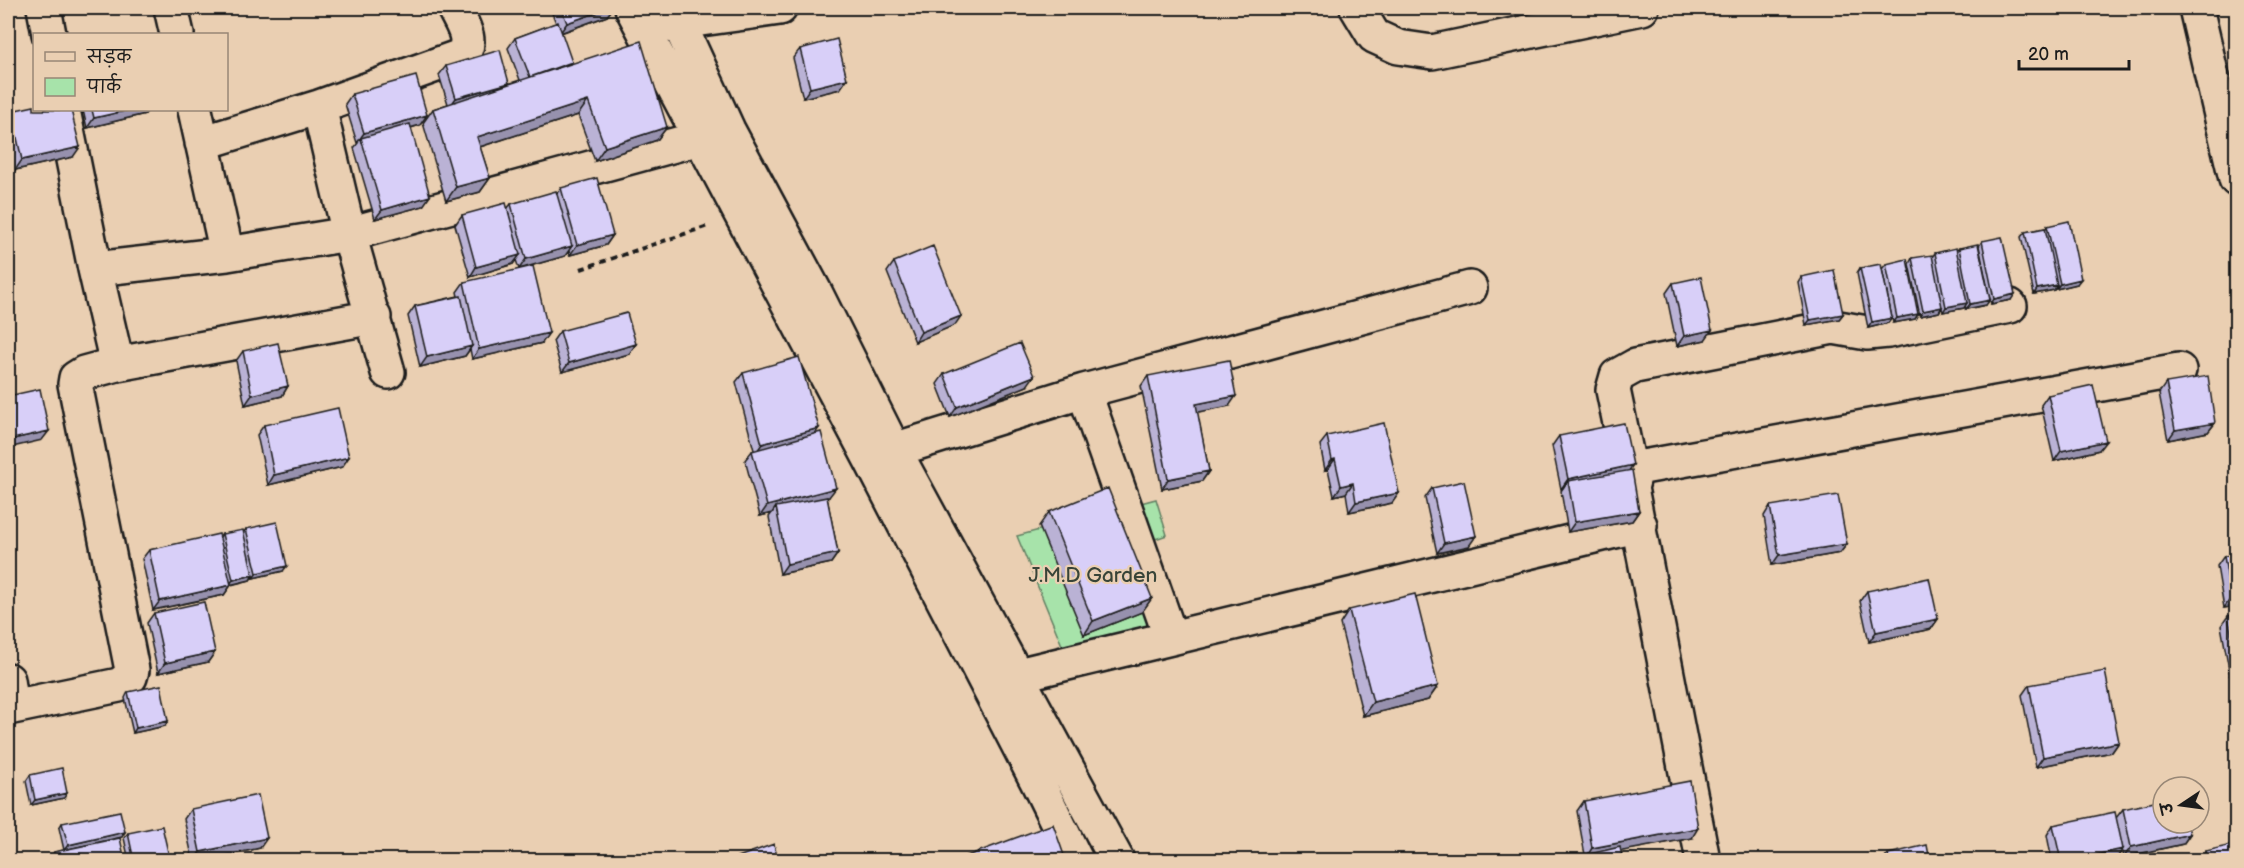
<svg xmlns="http://www.w3.org/2000/svg" width="2244" height="868" viewBox="0 0 2244 868" font-family="'Balsamiq Sans','Playpen Sans Deva',sans-serif">
	<style>
		.green { fill: #a7e3aa; stroke: #628063; stroke-width: 1.5 }
		.lines { fill: none; stroke-linecap: round; stroke-linejoin: round }
		.street-casing { stroke: #1c1c1c; stroke-width: 38 }
		.path { stroke: #1c1c1c; stroke-width: 4; stroke-dasharray: 6 4.5; stroke-linecap: butt }
		.street { stroke: #eacfb2; stroke-width: 33 }
		.wall { fill: #bab2d5; stroke: #1c1c1c; stroke-width: 1.5 }
		.shaded-wall { fill: #9791ae; stroke: #1c1c1c; stroke-width: 1.5 }
		.building { fill: #d8cff8; stroke: #1c1c1c; stroke-width: 1.5 }
		.labels { text-anchor: middle; dominant-baseline: central; stroke-width: 4.5; stroke-linejoin: round; paint-order: stroke }
		.park-label { font-size: 21px; fill: #384438; stroke: #eacfb2 }
	</style>
	<rect width="100%" height="100%" fill="#eacfb2"/>
	<filter id="ink" filterUnits="userSpaceOnUse"><feTurbulence type="fractalNoise" baseFrequency=".0167" numOctaves="2"/><feDisplacementMap in="SourceGraphic" scale="12" xChannelSelector="R" yChannelSelector="G"/><feConvolveMatrix kernelMatrix="1 2 1 2 8 2 1 2 1" color-interpolation-filters="sRGB"/></filter>
	<g filter="url(#ink)">
		<path class="green" d="M1156,499L1167,535L1141,544L1165,620L1064,650L1017,536Z"/>
		<g class="lines">
			<g class="street-casing">
				<path id="street" d="M44,8L49,34
					M171,8L177,34
					M632,8L871,460L1038,783L1076,860
					M672,8L728,130L815,292L894,450L1117,860
					M1357,8L1374,36L1398,47L1432,52L1642,8
					M2196,8L2236,179
					M660,27L679,22L780,8
					M319,107L349,234L388,372
					M63,110L95,269L117,364
					M195,110L227,254
					M202,143L319,107L461,56C475,41 461,23 454,8
					M95,269L227,254L349,234L700,138
					M1084,391L1171,638
					M875,458L894,450L1084,391L1470,288
					M1629,466L1613,390L1617,376L1635,366L1833,327L1867,333L1888,331L2010,306
					M8,680L12,707
					M997,680L1640,525
					M8,708L119,685L130,677L132,670L75,384L76,378L84,373L117,364L374,317
					M1703,860L1631,488L1635,473L1643,467L2179,370"/>
			</g>
			<path class="path" d="M581,269L708,226"/>
			<use href="#street" class="street"/>
		</g>
		<path class="wall" d="M550,8H613L607,16L561,33L571,64L667,127L657,140L595,161L578,115L480,147L490,178L480,192L446,201L423,123L433,109L448,104L439,75L446,66L508,84L520,80L508,48L515,38L556,23Z
			M800,49L847,79L840,89L803,98L793,58Z
			M352,94L420,125L411,128L423,206L375,219L354,148L358,143H357L345,104Z
			M83,110H148L145,114L87,128Z
			M11,111L73,157L15,170L8,136V117Z
			M561,188L613,235L606,245L570,255L569,251L565,256L519,269L516,260L513,264L470,277L455,225L462,215L507,209L511,204L557,193Z
			M2047,226L2077,284L2056,289V288L2054,290L2034,294L2021,237L2025,232L2046,228Z
			M1982,241L2011,300L1991,304L1979,246Z
			M1959,248L1986,305L1966,309L1965,305L1964,308L1943,312L1942,308L1939,312L1920,316L1909,264L1912,258L1932,257L1935,253L1956,251Z
			M894,262L955,325L915,342L887,272Z
			M1886,264L1918,314L1915,319L1893,323L1882,269Z
			M1860,268L1892,318L1888,323L1868,328L1857,273Z
			M1801,277L1843,314L1839,319L1806,325L1798,282Z
			M464,282L542,343L472,359L470,349L465,356L420,367L408,316L415,306L458,296L457,292Z
			M1673,283L1705,340L1677,346L1666,293Z
			M560,331L636,344L629,354L562,372L553,341Z
			M243,351L288,386L282,396L245,405L236,361Z
			M743,373L815,433L829,497L827,498L838,553L831,563L780,574L769,517L772,513L760,516L745,460L752,451L754,450L736,382Z
			M944,374L1027,386L950,417L937,384Z
			M1148,376L1229,406L1197,412L1209,471L1202,481L1162,489L1141,386Z
			M2166,383L2215,423L2208,432L2168,440L2159,393Z
			M2048,395L2099,450L2054,461L2041,405Z
			M264,425L342,467L268,485L257,435Z
			M1327,436L1399,493L1392,503L1349,512L1346,493L1334,496L1328,469L1325,470L1320,445Z
			M1559,436L1629,470L1639,511L1632,521L1568,532L1561,491L1563,488L1561,489L1552,446Z
			M1432,488L1469,546L1437,553L1425,498Z
			M1770,506L1847,544L1840,553L1772,565L1764,516Z
			M1049,512L1152,598L1142,612L1084,635L1039,526Z
			M246,529L283,571L253,578V576L250,580L231,585L224,595L153,610L142,559L149,550L220,537L222,534L244,532Z
			M2224,556L2236,606L2224,608L2217,566Z
			M1867,591L1938,619L1931,629L1869,642L1860,601Z
			M1349,610L1438,686L1428,700L1363,716L1340,624Z
			M154,613L215,652L208,662L158,673L147,623Z
			M2236,615V674L2230,675L2221,626L2228,616Z
			M2029,685L2119,742L2112,752L2036,767L2022,695Z
			M128,692L165,726L133,733L125,698Z
			M30,775L64,798L31,805L26,781Z
			M1584,801L1692,838L1621,851L1585,855L1577,811Z
			M191,809L260,848L202,861H193L184,819Z
			M2123,809L2190,834L2183,844L2124,857L2122,849L2116,859L2107,861H2052L2047,835L2053,825L2116,818Z
			M62,823L122,837L117,838L125,861H48L54,852L64,850L59,828Z
			M128,833L170,861H129L124,838Z
			M2206,851L2236,861H2200Z
			M1888,854L1930,861H1883Z"/>
		<path class="shaded-wall" d="M610,8H613L607,16L560,33L567,23Z
			M847,79L840,89L803,98L810,88Z
			M509,83L502,92L449,108L456,98Z
			M588,101L578,115L467,151L477,137Z
			M129,110H148L145,114L87,128L94,118Z
			M427,115L420,125L362,142L361,138L357,143L364,133Z
			M667,127L657,140L595,161L605,147Z
			M80,147L73,157L15,170L22,160Z
			M490,178L480,192L446,201L456,187Z
			M430,196L423,206L375,219L382,210Z
			M613,235L606,245L570,255L577,245Z
			M572,246L565,256L519,269L526,259Z
			M520,255L513,264L470,277L476,267Z
			M2081,279L2077,284L2056,289L2060,284Z
			M2057,285L2054,290L2034,294L2037,289Z
			M2015,294L2011,300L1991,304L1994,299Z
			M1990,300L1986,305L1966,309L1970,304Z
			M1967,303L1964,308L1943,312L1946,307Z
			M1942,307L1939,312L1920,316L1923,311Z
			M1843,314L1839,319L1806,325L1810,320Z
			M1918,314L1915,319L1893,323L1897,318Z
			M961,316L955,325L915,342L921,332Z
			M1892,318L1888,323L1868,328L1872,322Z
			M1712,330L1705,340L1677,346L1684,336Z
			M549,333L542,343L472,359L479,349Z
			M636,344L629,354L562,372L569,363Z
			M472,346L465,356L420,367L427,357Z
			M1034,376L1027,386L950,417L957,407Z
			M288,386L282,396L245,405L252,395Z
			M1236,396L1229,406L1189,414L1196,404Z
			M2215,423L2208,432L2168,440L2175,430Z
			M819,428L812,438L755,454L762,444Z
			M49,431L42,440L8,448V440Z
			M2106,441L2099,450L2054,461L2061,451Z
			M349,457L342,467L268,485L274,475Z
			M1335,459L1328,469L1325,470L1332,460Z
			M1633,465L1626,475L1568,481L1563,488L1561,489L1568,479Z
			M1209,471L1202,481L1162,489L1168,479Z
			M1353,483L1346,493L1334,496L1341,486Z
			M836,488L829,497L777,512L776,507L772,513L760,516L767,506Z
			M1399,493L1392,503L1349,512L1356,502Z
			M1639,511L1632,521L1568,532L1575,522Z
			M1476,536L1469,546L1437,553L1444,543Z
			M1847,544L1840,553L1772,565L1779,555Z
			M838,553L831,563L780,574L787,564Z
			M287,566L283,571L253,578L257,573Z
			M253,575L250,580L229,585L233,580Z
			M231,585L224,595L153,610L160,601Z
			M2236,597V606L2224,608L2231,598Z
			M1152,598L1142,612L1084,635L1093,621Z
			M1938,619L1931,629L1869,642L1876,632Z
			M215,652L208,662L158,673L165,663Z
			M2236,666V674L2230,675Z
			M1438,686L1428,700L1363,716L1373,702Z
			M168,721L165,726L133,733L136,728Z
			M2119,742L2112,752L2036,767L2043,757Z
			M67,793L64,798L31,805L35,800Z
			M1698,828L1692,838L1586,858L1592,848Z
			M125,832L122,837L64,850L68,845Z
			M2190,834L2183,844L2124,857L2131,847Z
			M267,838L260,848L202,861H194L200,852Z
			M2123,849L2116,859L2107,861H2067Z"/>
		<path class="building" d="M561,8H610L567,23Z
			M558,22L572,62L530,77L515,38Z
			M837,39L847,79L810,88L800,49Z
			M641,41L667,127L605,147L588,101L477,137L490,178L456,187L433,109Z
			M500,50L509,83L456,98L446,66Z
			M416,76L427,115L364,133L352,94Z
			M34,106V110H71L80,147L22,160L11,111Z
			M92,110H129L94,118Z
			M410,124L430,196L382,210L361,138Z
			M597,178L613,235L577,245L561,188Z
			M556,191L572,246L526,259L511,204Z
			M506,203L520,255L476,267L462,215Z
			M2069,221L2081,279L2060,284L2047,226Z
			M2045,228L2057,285L2037,289L2025,232Z
			M2002,237L2015,294L1994,299L1982,241Z
			M1978,244L1990,300L1970,304L1959,248Z
			M933,246L961,316L921,332L894,262Z
			M1956,248L1967,303L1946,307L1935,253Z
			M1932,255L1942,307L1923,311L1912,258Z
			M1907,259L1918,314L1897,318L1886,264Z
			M1881,264L1892,318L1872,322L1860,268Z
			M533,266L549,333L479,349L464,282Z
			M1834,270L1843,314L1810,320L1801,277Z
			M1701,277L1712,330L1684,336L1673,283Z
			M461,296L472,346L427,357L415,306Z
			M627,313L636,344L569,363L560,331Z
			M278,343L288,386L252,395L243,351Z
			M1020,343L1034,376L957,407L944,374Z
			M799,357L819,428L762,444L743,373Z
			M1229,360L1236,396L1196,404L1209,471L1168,479L1148,376Z
			M2208,376L2215,423L2175,430L2166,383Z
			M2093,385L2106,441L2061,451L2048,395Z
			M40,389L49,431L8,440V396Z
			M338,408L349,457L274,475L264,425Z
			M1384,423L1399,493L1356,502L1353,483L1341,486L1335,459L1332,460L1327,436Z
			M1624,423L1633,465L1568,479L1559,436Z
			M821,432L836,488L767,506L752,451Z
			M1632,470L1639,511L1575,522L1568,481Z
			M1464,481L1476,536L1444,543L1432,488Z
			M1108,488L1152,598L1093,621L1049,512Z
			M1838,495L1847,544L1779,555L1770,506Z
			M827,497L838,553L787,564L776,507Z
			M277,522L287,566L257,573L246,529Z
			M243,530L253,575L233,580L222,534Z
			M219,534L231,585L160,601L149,550Z
			M2236,554V597L2231,598L2224,556Z
			M1929,578L1938,619L1876,632L1867,591Z
			M1415,594L1438,686L1373,702L1349,610Z
			M204,602L215,652L165,663L154,613Z
			M2236,615V662L2228,616Z
			M2105,671L2119,742L2043,757L2029,685Z
			M161,685L168,721L136,728L128,692Z
			M62,768L67,793L35,800L30,775Z
			M1690,781L1698,828L1592,848L1584,801Z
			M258,795L267,838L200,852L191,809Z
			M2163,800V823H2187L2190,834L2131,847L2123,809Z
			M120,811L125,832L68,845L62,823Z
			M2115,812L2123,849L2067,861H2061L2053,825Z
			M1053,824L1066,861H956V860Z
			M162,826L170,861H134L128,833Z
			M120,838L125,861H55L54,852Z
			M774,844L778,861H727Z
			M2236,844V861H2208L2206,851Z
			M1927,845L1930,861H1889L1888,854Z
			M1620,847L1623,861H1560Z
			M1854,856L1855,861H1834Z"/>
	</g>
	<g class="labels">
		<g class="park-label">
			<text x="1093" y="575">J.M.D Garden</text>
		</g>
	</g>
	<rect width="2244" height="868" fill="none" stroke="#eacfb2" stroke-width="30"/>
	<rect x="15" y="15" width="2214" height="838" fill="none" stroke="#1c1c1c" stroke-width="2" filter="url(#ink)"/>
	<rect x="33" y="33" width="195" height="78" fill="#eacfb2" stroke="#988776" stroke-width="1.5"/>
	<rect x="45" y="52" width="30" height="9" fill="#eacfb2" stroke="#988776" stroke-width="1.5"/>
	<text x="87" y="63" font-size="18" fill="#1c1c1c">सड़क</text>
	<rect x="45" y="78" width="30" height="18" fill="#a7e3aa" stroke="#988776" stroke-width="1.5"/>
	<text x="87" y="93" font-size="18" fill="#1c1c1c">पार्क</text>
	<g transform="translate(2181 805) rotate(257)"><circle r="28" fill="#eacfb2" stroke="#988776" stroke-width="1.5"/>
	<path d="M0-4.5L10 22L0 15L-10 22Z" fill="#1c1c1c"/>
	<text y="-9" font-size="16" font-weight="bold" text-anchor="middle" fill="#1c1c1c">उ</text>
	</g>
	<path d="M2019 60v9h110v-9" fill="none" stroke="#1c1c1c" stroke-width="3"/>
	<text x="2028" y="60" font-size="18" fill="#1c1c1c" stroke="#eacfb2" stroke-width="4.5" paint-order="stroke">20 m</text>
</svg>
